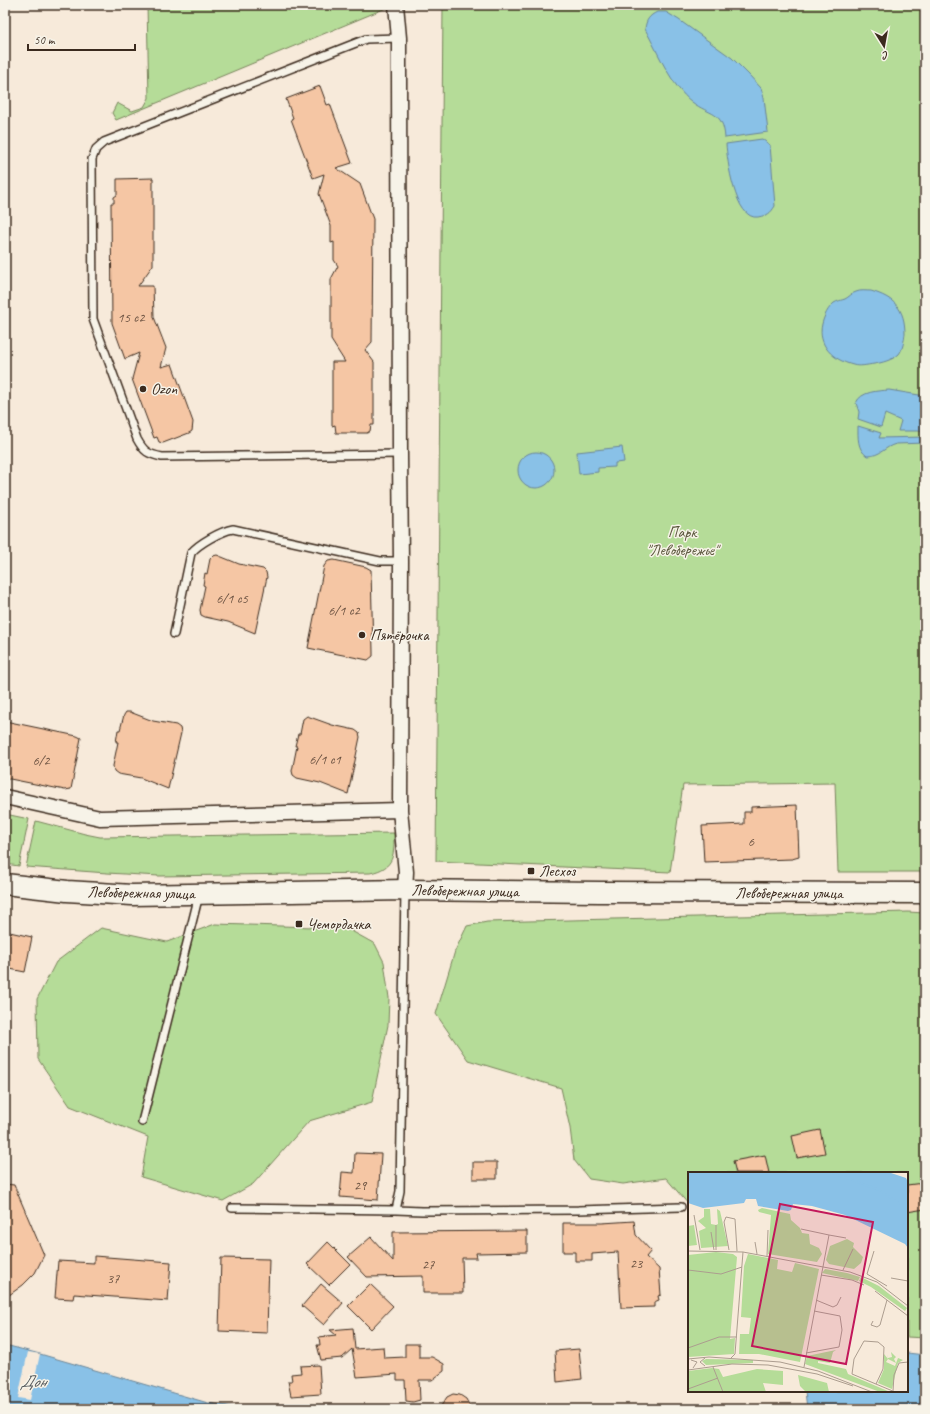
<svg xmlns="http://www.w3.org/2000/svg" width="930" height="1414" viewBox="0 0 930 1414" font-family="Caveat,sans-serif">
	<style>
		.green { fill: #b5dc98; stroke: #78835b }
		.water { fill: #89c1e7; stroke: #6a8597 }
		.pier { fill: #f7eada }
		.building { fill: #f5c6a4; stroke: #3b2a1e }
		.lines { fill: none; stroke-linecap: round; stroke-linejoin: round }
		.lane-casing { stroke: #3b2a1e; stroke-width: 10 }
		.street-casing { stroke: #3b2a1e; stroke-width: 17 }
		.secondary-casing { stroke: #3b2a1e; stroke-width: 23 }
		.lane { stroke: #f7f3e8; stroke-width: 7 }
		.street { stroke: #f7f3e8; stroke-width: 14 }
		.secondary { stroke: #f7f3e8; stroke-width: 20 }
		.poi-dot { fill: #3b2a1e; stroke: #f7f3e8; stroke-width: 1.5 }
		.labels { text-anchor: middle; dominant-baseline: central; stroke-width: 3; stroke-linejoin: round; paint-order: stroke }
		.number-label { font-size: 14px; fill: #6a5140 }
		.poi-label { font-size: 16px; fill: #3b2a1e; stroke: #f7f3e8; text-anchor: start }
		.park-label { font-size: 16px; fill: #5a563c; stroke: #f7f3e8 }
		.street-label { font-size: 16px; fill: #3b2a1e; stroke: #f7f3e8 }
		.water-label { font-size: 17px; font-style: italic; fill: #52575a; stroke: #f7f3e8 }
		.inset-river { fill: none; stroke: #89c1e7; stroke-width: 2 }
		.inset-road { fill: none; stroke: #ac9d8f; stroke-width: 1 }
		.view { fill: #c2185b; fill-opacity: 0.15; stroke: #c2185b; stroke-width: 2 }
		.inset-edge { fill: none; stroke: #3b2a1e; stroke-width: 2 }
	</style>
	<rect width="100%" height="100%" fill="#f7eada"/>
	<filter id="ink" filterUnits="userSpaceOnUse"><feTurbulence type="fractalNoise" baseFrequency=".025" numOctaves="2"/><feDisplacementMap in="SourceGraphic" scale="8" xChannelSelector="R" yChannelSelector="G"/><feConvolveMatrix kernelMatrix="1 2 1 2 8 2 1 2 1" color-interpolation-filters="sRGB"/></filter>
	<g filter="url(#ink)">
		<path class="green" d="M147,5H386V8L116,120L112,113L117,103L132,111L144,107L149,98Z
			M443,5H925V872H838L835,783L683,785L670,872L436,861Z
			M5,814L29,819L19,866L5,864Z
			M36,821L85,834L100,837L394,833C394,855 395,868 370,873L159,876L107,873L26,867Z
			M908,912L925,913V1338L907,1337V1173H689V1205L666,1178L623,1184L589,1179L574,1160L570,1128L561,1088L468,1060L436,1014L455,951L467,926L487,922Z
			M215,924L346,928L375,944L384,962L389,998L388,1025L372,1102L309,1121L253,1184L223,1201L141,1177L148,1137L70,1106L38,1059L37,999L56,962L101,928L167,942Z"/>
		<path class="water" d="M657,12H666L679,20L732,58L749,75L761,88L764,98L768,132L725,138C723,110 710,116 692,102C671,86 658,52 645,29C646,20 649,16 657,12Z
			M762,139L770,145L775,206C770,214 768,215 758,217C735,221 727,159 726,144Z
			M871,291C894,298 905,308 905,334C904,340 903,349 899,354C893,360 881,363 874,364C867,365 859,367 853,365C833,360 817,345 822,324C824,316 828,308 834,303C837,301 842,300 845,299C849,297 852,293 856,292C860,290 866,291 871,291Z
			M889,390L925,396V431H898L901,421L885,414L881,427L858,419L859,412L856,403C861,391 878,391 889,390Z
			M858,426L881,433L879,438L925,437V443L896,444C884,447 881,456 867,456C857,449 858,437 858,426Z
			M622,447L624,462L615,463V467L598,468V472L579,474L577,452Z
			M518 470a18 18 0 1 1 36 0a18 18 0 1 1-36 0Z
			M5,1345L40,1354L208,1403L247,1409H5Z
			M907,1353L925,1355V1409H807L805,1391H907Z"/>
		<path class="pier" d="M28,1352L40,1354L30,1400L18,1398Z"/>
		<path class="building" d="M320,86L327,105L330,104L352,163L336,168L360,184L373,219L372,342L365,350L374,362V425H371L370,431L367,433H336L335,425L332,426V362H345L331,340V279L338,266L334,260V242L331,243V226L319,194L324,174L313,178L291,119L293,118L286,99Z
			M153,178V265L138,286H153L154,317L166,348L161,367L172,364L193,422L192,431L189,433L163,443L159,442L157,437L154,438L132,379L139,353L125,359L112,323L111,203H114V197L117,195V179Z
			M217,555L239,564L263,569L266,572L267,577L255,633L228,622L205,617L201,615L200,610L205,586L203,585L205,573L207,574L210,559L213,556Z
			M334,560L366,567L371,570L373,652V656L368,660L308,648L324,566L328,561Z
			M126,712H130L153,721L176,725L180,728L181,733L168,789L141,778L118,774L114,771L113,766L118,742H116L118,730H120L124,715Z
			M307,716L332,725L355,730L359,733L360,737L348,794L320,783L297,778L293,775L292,771L297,746H295L298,734H300L303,719Z
			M5,721L77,736L81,738L71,789L65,790L5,778Z
			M797,805L799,857L792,859L704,862L702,826L744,824V812H751V807Z
			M5,931L32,937L25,972L5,968Z
			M820,1130L825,1153L797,1158L792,1136Z
			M355,1153L381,1154L378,1200L340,1197L342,1172L354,1173Z
			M765,1155L769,1173H736L733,1161Z
			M473,1162H497V1179H473Z
			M923,1183L925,1209L907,1212V1185Z
			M5,1184L14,1185L44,1255L35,1273L23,1285L5,1298Z
			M634,1221L636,1235L651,1251L646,1257L659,1269L661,1295L658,1296L659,1300L654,1302V1307L621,1308L618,1252L592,1254V1261H575V1252H563V1223H602Z
			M527,1231V1252L476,1253L477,1258H462L463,1293H423V1276L367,1277L348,1257L371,1237L393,1261V1232Z
			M328,1242L350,1264L329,1285L307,1264Z
			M94,1256L171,1262L168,1301L74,1294L73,1299L55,1298L58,1261L94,1263Z
			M221,1258L269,1259L267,1333L219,1331Z
			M321,1284L343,1303L324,1325L302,1306Z
			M370,1284L393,1306L371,1329L348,1306Z
			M353,1328L355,1349L383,1347L384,1358L405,1357V1344H419V1357H432L444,1364V1371L432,1380H419L420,1400L413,1402L406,1401L405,1380H397V1374L357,1377L352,1349L342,1358L321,1360L317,1345H320L319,1337L336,1335L330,1330Z
			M579,1349L582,1379L557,1382L555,1351Z
			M319,1365L321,1394L291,1396L288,1381H292L291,1374L301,1373L300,1366Z
			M453,1394L460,1395L466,1399L471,1409H439L447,1397Z"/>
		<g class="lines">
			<g class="lane-casing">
				<path id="lane" d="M399,38L366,39L104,142L96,149L92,159L93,319L137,439C144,452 148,454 162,457L400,454
					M174,634L191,553C198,544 221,531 233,529L380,561H401
					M405,890L400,1191L396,1210L422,1211L578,1210L681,1207
					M142,1122L199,895
					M232,1208L396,1210"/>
			</g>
			<g class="street-casing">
				<path id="street" d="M396,5L399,38V67L400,454L401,561L400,810L406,872L405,890
					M5,797L100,818L400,810"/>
			</g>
			<g class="secondary-casing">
				<path id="secondary" d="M5,884L67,891L132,895L405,890L600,892L925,893"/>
			</g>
			<use href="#lane" class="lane"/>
			<use href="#street" class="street"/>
			<use href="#secondary" class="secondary"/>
		</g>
	</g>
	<g class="poi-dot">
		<circle cx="143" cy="389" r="4"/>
		<circle cx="362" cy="635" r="4"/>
		<rect x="527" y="867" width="8" height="8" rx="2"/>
		<rect x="295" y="920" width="8" height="8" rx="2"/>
	</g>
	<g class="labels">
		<g class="number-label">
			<text x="131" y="317">15 с2</text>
			<text x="232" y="598">6/1 с5</text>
			<text x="344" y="610">6/1 с2</text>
			<text x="325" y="759">6/1 с1</text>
			<text x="41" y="760">6/2</text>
			<text x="751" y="841">6</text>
			<text x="360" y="1185">29</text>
			<text x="636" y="1263">23</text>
			<text x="428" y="1264">27</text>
			<text x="113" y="1278">37</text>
		</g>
		<g class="poi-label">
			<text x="151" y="389">Ozon</text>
			<text x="370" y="635">Пятёрочка</text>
			<text x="539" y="871">Лесхоз</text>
			<text x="307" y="924">Чемордачка</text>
		</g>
		<g class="park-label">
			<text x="682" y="532">Парк<tspan x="682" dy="18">"Левобережье"</tspan></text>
		</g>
		<g class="street-label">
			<text transform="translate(465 891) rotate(1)">Левобережная улица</text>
			<text transform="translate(141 893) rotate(1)">Левобережная улица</text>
			<text x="789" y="893">Левобережная улица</text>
		</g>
		<g class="water-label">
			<text x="33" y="1381">Дон</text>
		</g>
	</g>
	<g transform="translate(688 1172)">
		<rect width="220" height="220" fill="#f7eada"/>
		<path d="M74,36L102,42L103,48L112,56L114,61L121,62L122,72L131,76L134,82L129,90L80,82L83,43L71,40L70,38ZM16,37H22L23,52L28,53L30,52L29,37L32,39L40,74L13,76L11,59L18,56L10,49L16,45ZM6,53L9,73L0,74V54ZM159,67L166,71L165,75L175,85L173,91L166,97L141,92L138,88L142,74ZM28,80L45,82L49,85L42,167L47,166L46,182L0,185V83ZM60,82L90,88L89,97L104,100L107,91L131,97L112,190L71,182H51L52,162H61L63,146L53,145L56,94ZM137,97L159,101L172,105L170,109L134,101ZM173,105L191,114L219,136L217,139L183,115L171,109ZM148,178L145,180L142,191L130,189V191L158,197L160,202L202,220H192L117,192L119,184ZM203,180L208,185L206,187L208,191L200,187L198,190L207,194L210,186L215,188L210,191L204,217L190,211L196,197V182L200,187L199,182L200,186L204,185ZM18,187L65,188V191L18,193L14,189ZM24,196L31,197L35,205L69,197L95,199V213L75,211L78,220H0V199ZM110,203L139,211L141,220H118L112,214Z" fill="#b5dc98"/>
		<path d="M0,0H200L218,6L220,10V76L217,72L157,43L124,34L105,32L103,38L100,39L70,34L68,27H58L56,31L15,36L0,31Z" fill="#89c1e7"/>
		<path class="inset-river" d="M142,0L191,18L220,37"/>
		<path class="inset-road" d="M6,43L12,78M28,53V78M113,57L141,63L116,195M23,60L26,78M141,63L158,66M67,70L69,82M41,78L36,50L38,45L47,47L49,79M0,79L55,80L162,100L189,110L220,134M186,79L179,102L199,114M79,84L80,58M0,98L33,102L54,95M155,98L165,77M133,103L164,108L176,113M203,106L220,109M187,119L220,144M128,128L145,135L149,133L153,125M185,149L183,153L189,155L192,153L199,128M0,176L31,165H49M118,181L151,175L154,158L152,144L126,139M43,186L47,182L55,80M0,187L21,185L92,190L130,199L184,220M3,188L9,190L5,196M17,194L12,190L17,186M25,195L35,220M0,198L44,192L80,193L129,202L165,214M188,212L195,197L196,175L190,170L176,169L166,187L164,202L207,220M0,217L30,206M205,219L206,203L211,191L220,190"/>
		<path class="view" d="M92,32L185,50L158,192L64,174Z"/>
		<rect width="220" height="220" class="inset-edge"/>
	</g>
	<rect width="930" height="1414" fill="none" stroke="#f7f3e8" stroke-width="20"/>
	<rect x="10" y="10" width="910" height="1394" fill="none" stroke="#3b2a1e" stroke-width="1.5" filter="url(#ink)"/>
	<g transform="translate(884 46) rotate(169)" stroke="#f7f3e8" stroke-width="3" paint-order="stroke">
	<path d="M0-3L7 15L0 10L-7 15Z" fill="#3b2a1e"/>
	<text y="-6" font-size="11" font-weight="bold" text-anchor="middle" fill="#3b2a1e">С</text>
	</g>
	<path d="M28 44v6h107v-6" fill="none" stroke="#3b2a1e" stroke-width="2"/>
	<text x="34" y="44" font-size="12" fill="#3b2a1e" stroke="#f7f3e8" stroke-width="3" paint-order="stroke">50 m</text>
</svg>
